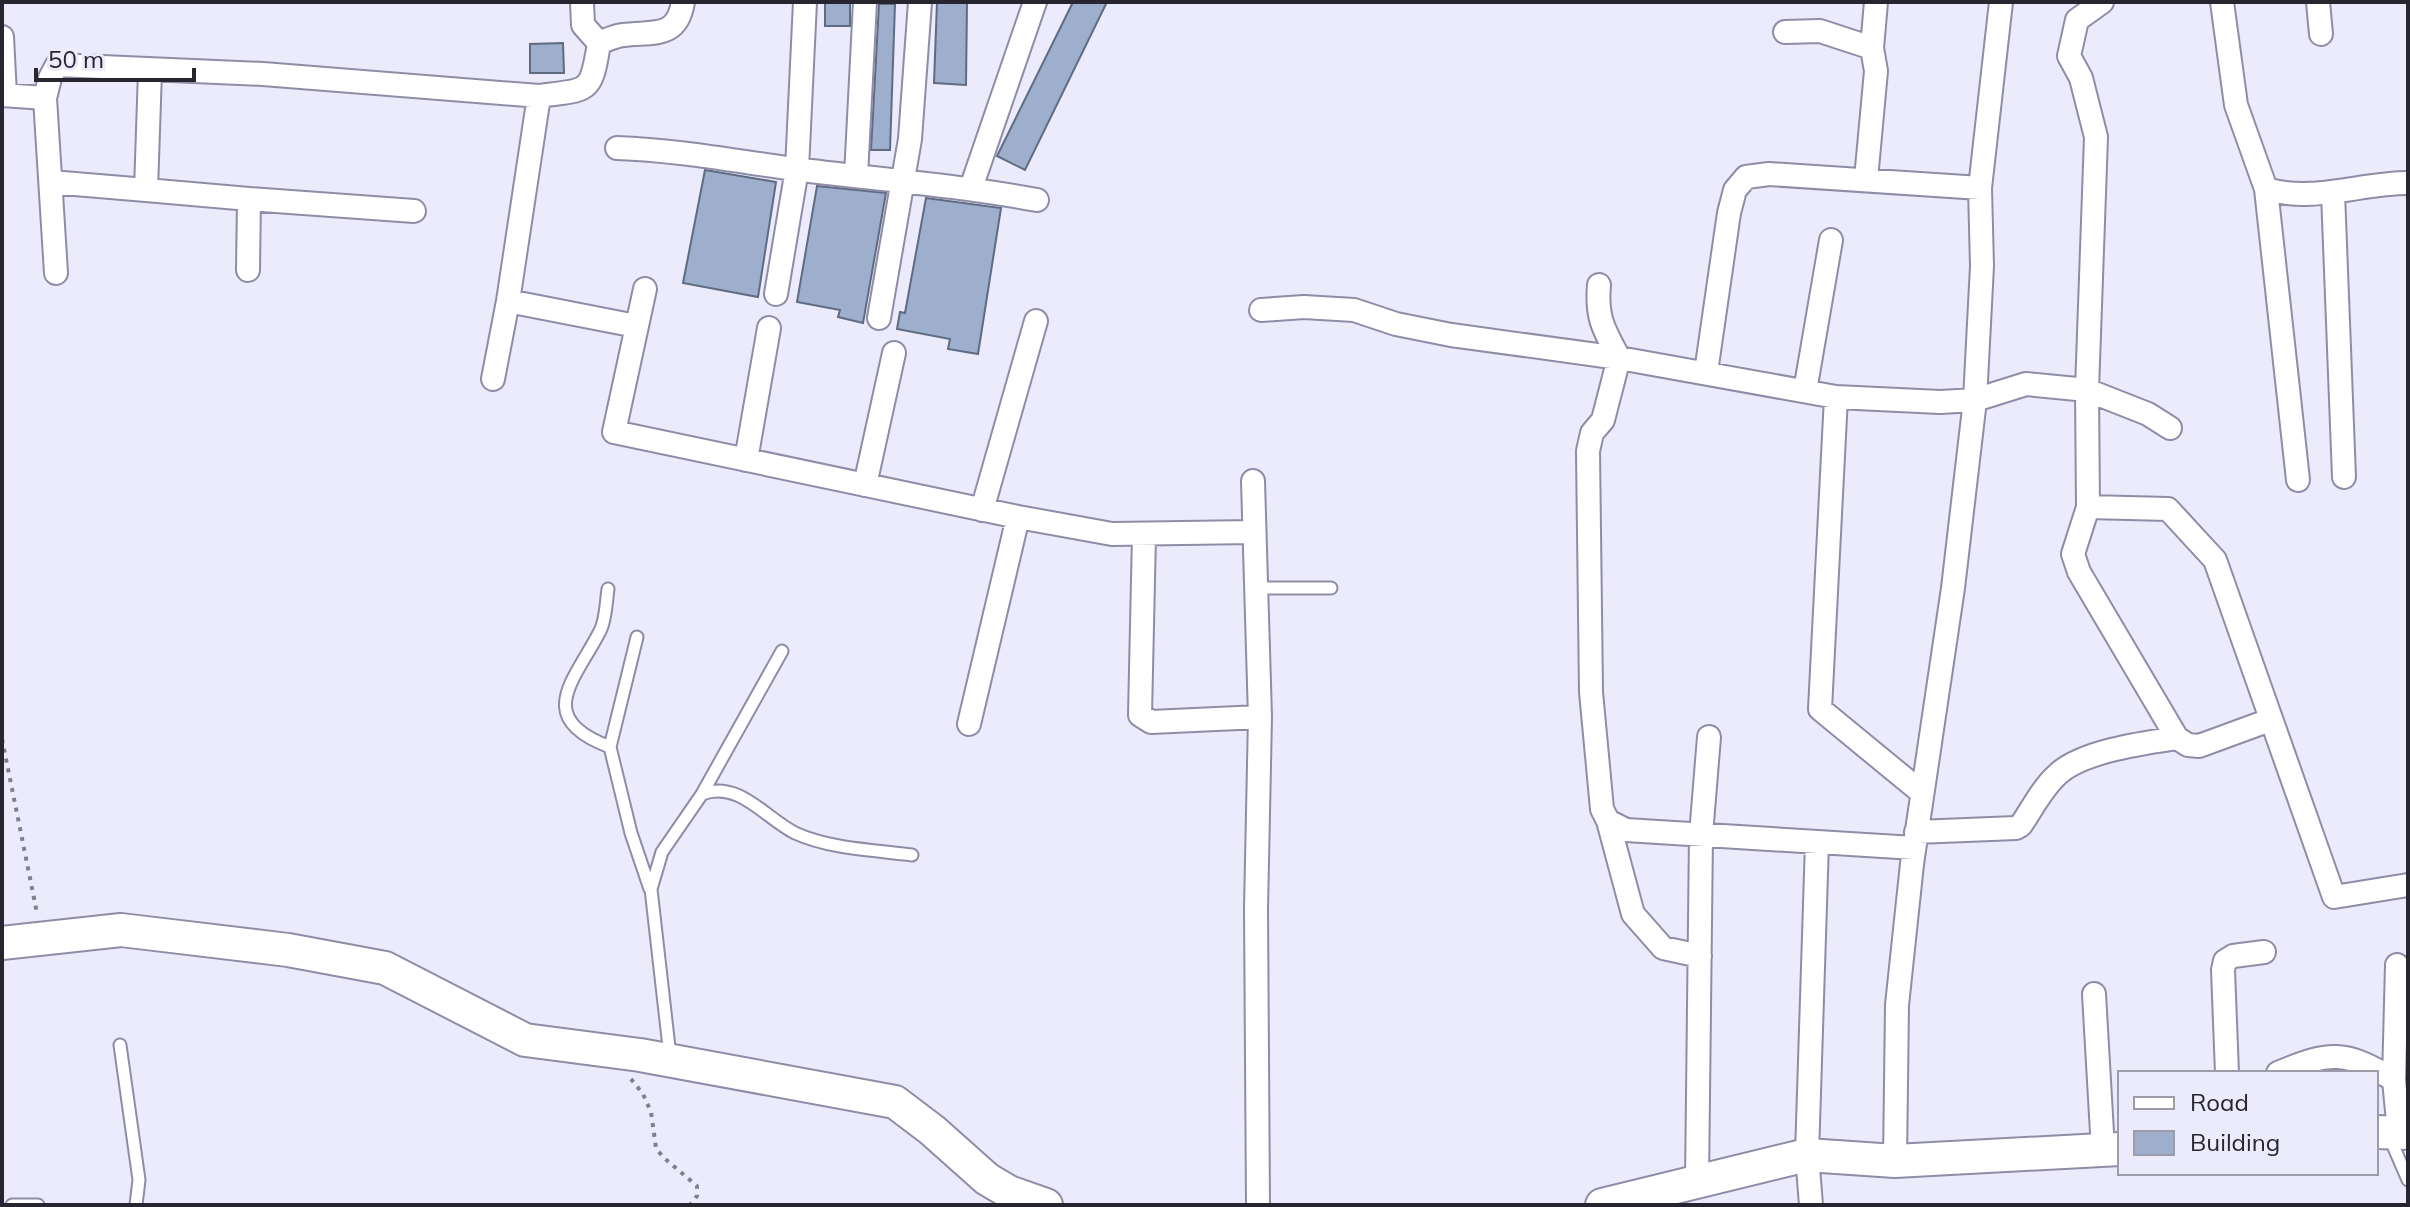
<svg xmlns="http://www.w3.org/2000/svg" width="2410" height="1207" viewBox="0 0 2410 1207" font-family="Mulish,sans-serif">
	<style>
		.building { fill: #9eafce; stroke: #5e6b81; stroke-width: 2 }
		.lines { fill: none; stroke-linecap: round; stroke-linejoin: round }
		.lane-casing { stroke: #8f8ca7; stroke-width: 15 }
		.street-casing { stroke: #8f8ca7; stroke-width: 26 }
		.secondary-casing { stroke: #8f8ca7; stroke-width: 36 }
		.path { stroke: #807f8d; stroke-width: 4; stroke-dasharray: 4 6; stroke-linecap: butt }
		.lane { stroke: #fff; stroke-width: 11 }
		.street { stroke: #fff; stroke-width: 22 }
		.secondary { stroke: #fff; stroke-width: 32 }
	</style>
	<rect width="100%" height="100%" fill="#ecebfc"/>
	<path class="building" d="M825,2H850V26H825Z
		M937,2H967L966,85L934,83Z
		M1073,2H1107L1025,170L997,156Z
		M879,4H895L890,150H871Z
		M563,43L564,73H530V44Z
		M705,170L776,182L758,297L683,283Z
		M817,186L886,193L863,323L838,317L840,310L797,302Z
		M926,198L1001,208L978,354L948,349L950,339L897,329L900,312L905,313Z"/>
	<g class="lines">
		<g class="lane-casing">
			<path id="lane" d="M1256,588H1331
				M608,589C606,602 606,620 600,631C575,680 532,718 610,747L631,833L650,889
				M610,747L637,637
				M702,794L782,651
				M120,1045L139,1180L136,1205
				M670,1056L651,889L662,852L702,794C739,780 765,818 795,833C830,849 874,850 912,855
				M2389,1136L2408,1180
				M12,1205H38"/>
		</g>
		<g class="street-casing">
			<path id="street" d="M582,2L583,25L599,43C607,40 614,36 623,35C652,31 677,40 683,2
				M2222,2L2236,105L2266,189C2314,203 2360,183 2408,183
				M2318,2L2321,34
				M1785,32L1820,31L1872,48
				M2,37L5,95
				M150,71L146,190L249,199L248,270
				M2,95L45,98L50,78L57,65L263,74L539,96L508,301L493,379
				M539,96C589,89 591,95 599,43
				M45,98L56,273
				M617,148C676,150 735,161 794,169C875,179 956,185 1037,200
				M856,176L865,2
				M1866,179L1876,71L1872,48L1876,2
				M51,182L146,190
				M971,188L1035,2
				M2266,189L2298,480
				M2333,193L2344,477
				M249,199L414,211
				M1599,285C1596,318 1604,330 1619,358L1603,420L1592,433L1588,451L1591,692L1602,809L1608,821L1626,830L1914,848
				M645,289L614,432L1018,517L969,724
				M776,294L797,169L805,2
				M508,301L636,326
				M1261,310L1304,307L1354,310L1396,324L1451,335L1619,358L1836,397L1940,402L1975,400L1982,266L1980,188L2001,2
				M879,318L910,139L920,2
				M1706,372L1729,213L1735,190L1746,177L1769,174L1980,188
				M1805,391L1831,240
				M1836,397L1820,709L1921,792
				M2170,428L2148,414L2087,390L2088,507L2168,509L2215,560L2334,897L2408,885
				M746,460L769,328
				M1253,481L1260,717L1256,909L1258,1205
				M865,485L894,353
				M2088,507L2073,554L2079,572L2177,738L2188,745L2199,746L2270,720
				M982,510L1036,321
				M1018,517L1112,534L1253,532
				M1144,535L1140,715L1151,722L1260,717
				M1608,821L1633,914L1663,948L1700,956
				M1916,832L2016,828L2021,825C2032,809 2043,787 2058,774C2083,751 2144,743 2177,738
				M2094,994L2103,1150
				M2227,1073L2223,970L2225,961L2233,956L2264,952
				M2278,1073C2330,1051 2345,1050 2394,1080L2399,1132
				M2394,1080L2397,965
				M1895,1161L1897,1005L1912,864L1953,588L1975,400L2026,384L2087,390L2096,137L2081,78L2069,56L2077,20L2102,2
				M1697,1182L1701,835L1709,737
				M1811,1205L1807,1155L1817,842"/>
		</g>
		<g class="secondary-casing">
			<path id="secondary" d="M2,943L121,930L288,950L385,968L525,1040L640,1055L895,1102L932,1130L987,1179L1009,1192L1046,1205
				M2376,1132L2408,1133
				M1602,1205L1807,1155L1895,1161L2120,1149"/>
		</g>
		<path class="path" d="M2,739L37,913
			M631,1079L643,1094L651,1112L656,1148L663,1157L697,1186V1196L690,1205"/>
		<use href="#lane" class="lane"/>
		<use href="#street" class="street"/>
		<use href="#secondary" class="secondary"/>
	</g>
	<rect width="2410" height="1207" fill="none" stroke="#262530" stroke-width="8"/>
	<rect x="2118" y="1071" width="260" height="104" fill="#ecebfc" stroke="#9d9caa" stroke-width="2"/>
	<rect x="2134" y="1097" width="40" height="12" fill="#ffffff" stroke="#9d9caa" stroke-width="2"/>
	<text x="2190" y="1111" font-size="24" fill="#262530">Road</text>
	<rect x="2134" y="1131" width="40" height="24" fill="#9eafce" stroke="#9d9caa" stroke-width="2"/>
	<text x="2190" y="1151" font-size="24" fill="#262530">Building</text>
	<path d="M36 68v12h158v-12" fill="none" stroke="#262530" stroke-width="4"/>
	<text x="48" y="68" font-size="24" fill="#262530" stroke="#ecebfc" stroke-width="6" paint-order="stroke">50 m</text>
</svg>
